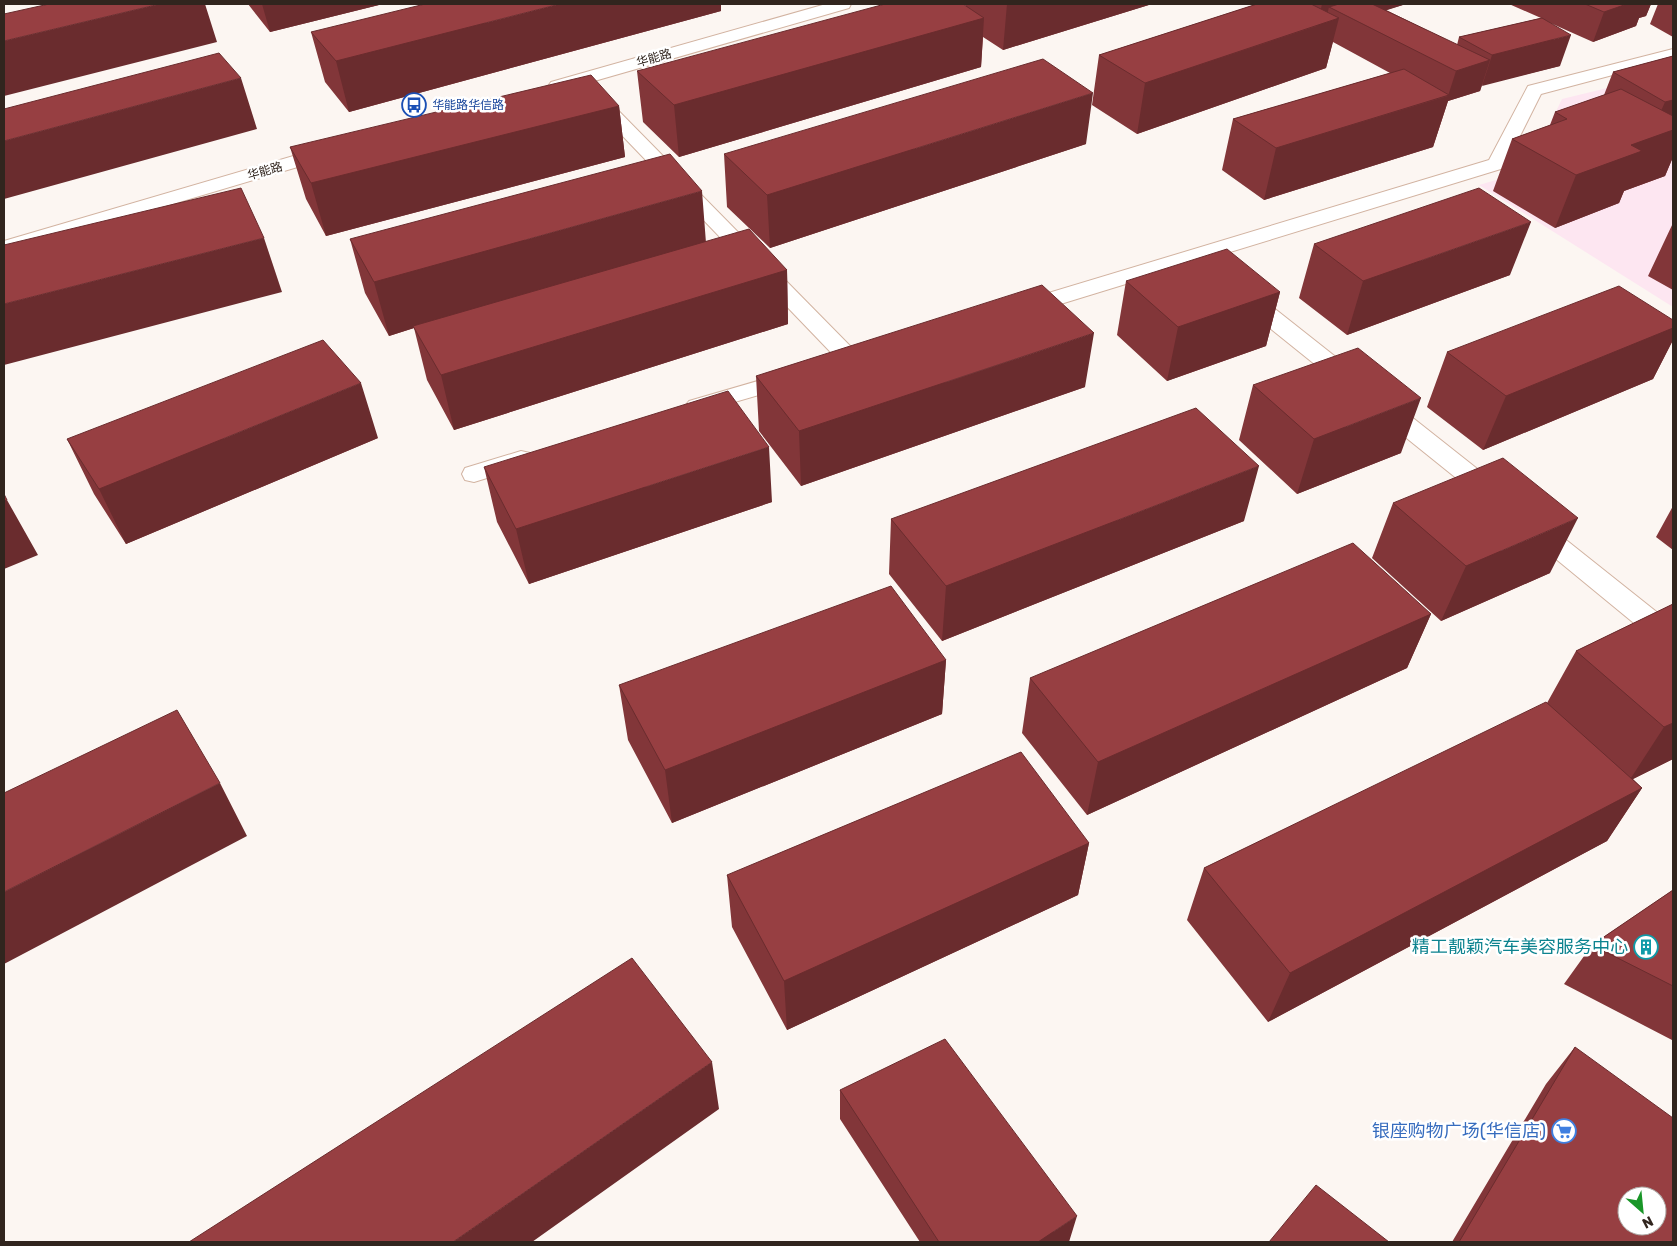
<svg xmlns="http://www.w3.org/2000/svg" width="1677" height="1246" viewBox="0 0 1677 1246" font-family="Rubik,'Noto Sans SC',sans-serif">
	<style>
		.industrial { fill: #fde6f1 }
		.lines { fill: none; stroke-linecap: round; stroke-linejoin: round }
		.minor-casing { stroke: #d2b3a1; stroke-width: 2 }
		.tertiary-casing { stroke: #d2b3a1; stroke-width: 2 }
		.minor { fill: #fff; fill-rule: evenodd }
		.tertiary { fill: #fff; fill-rule: evenodd }
		.wall { fill: #823639 }
		.shaded-wall { fill: #6a2c2e }
		.building { fill: #973f42; stroke: #6a2c2e; fill-rule: evenodd }
		.labels { text-anchor: middle; dominant-baseline: central; stroke-width: 5; stroke-linejoin: round; paint-order: stroke }
		.far-street-label { font-size: 12px; fill: #31251e; stroke: #fff }
		.far-transit-label { font-size: 12px; fill: #164399; stroke: #fff; text-anchor: start }
		.near-culture-label { font-size: 18px; fill: #0d838f; stroke: #fff; text-anchor: end }
		.near-shop-label { font-size: 18px; fill: #366cbe; stroke: #fff; text-anchor: end }
	</style>
	<rect width="100%" height="100%" fill="#fcf6f2"/>
	<path class="industrial" d="M1673,72V307L1479,185L1527,171L1562,99Z"/>
	<g class="lines">
		<g class="minor-casing">
			<path id="minor" d="M1673,49V59L1541,94L1504,168L1028,314L1020,316L1012,314L1009,309L1012,304L1489,160L1528,86Z
				M594,91L600,92L859,355L862,360L859,365L851,367L843,365L588,100L585,96L588,92Z
				M1243,288L1251,290L1504,490L1508,496L1504,502L1495,504L1486,502L1235,300L1232,295L1235,290Z
				M792,371L800,373L804,378L800,383L697,413L689,411L685,406L689,401Z
				M521,451L530,453L533,459L530,465L474,482L465,480L462,474L465,468Z
				M1532,517L1541,520L1673,625V650L1663,647L1523,532L1519,526L1523,520Z"/>
		</g>
		<g class="tertiary-casing">
			<path id="tertiary" d="M826,4H851L849,8L563,90L557,91L551,90L548,86L551,82Z
				M331,145L338,147L341,151L338,155L4,254V241Z"/>
		</g>
		<use href="#minor" class="minor"/>
		<use href="#tertiary" class="tertiary"/>
	</g>
	<path class="wall" d="M248,4H383L270,32Z
		M966,4H1152L1003,50L983,37L981,67L679,157L643,122L637,71L966,6Z
		M1257,4H1406L1386,10L1457,45L1459,37L1541,18L1509,4H1651L1646,16L1639,18L1636,26L1593,42L1548,22L1560,66L1482,85L1480,91L1448,101L1433,147L1264,200L1222,170L1233,119L1390,73L1333,42L1326,68L1137,134L1092,105L1099,55Z
		M1658,4H1673V37L1650,24Z
		M721,11L349,112L325,82L311,32Z
		M1673,56V157L1665,176L1624,191L1619,203L1555,228L1493,191L1512,139L1550,125L1555,112L1604,95L1613,72Z
		M619,106L625,157L326,236L306,199L290,147Z
		M1086,144L770,248L727,207L724,154Z
		M1673,223V290L1648,276Z
		M350,239L706,241L787,270L788,324L454,430L427,380L414,328L389,336L365,293Z
		M1314,244L1510,275L1347,335L1299,298Z
		M1126,281L1280,292L1266,346L1167,381L1117,335Z
		M1673,320V340L1653,379L1483,450L1427,407L1447,352Z
		M756,376L1085,387L801,486L759,431Z
		M1253,385L1401,453L1297,494L1239,440Z
		M378,438L126,544L94,494L67,439Z
		M484,467L772,502L529,584L497,522Z
		M1393,503L1550,573L1441,621L1372,558Z
		M1673,506V550L1656,537Z
		M891,519L1244,521L942,641L889,574Z
		M1673,604V759L1633,779L1642,788L1607,841L1268,1022L1187,920L1204,868L1547,703L1576,651Z
		M1431,614L1407,668L1087,815L1022,733L1030,678Z
		M946,660L942,714L672,823L628,740L619,685Z
		M1089,843L1078,895L787,1030L732,927L727,875Z
		M1673,890V1039L1672,1040L1564,984L1592,945Z
		M1575,1047L1673,1242H1452L1546,1084Z
		M840,1090L1069,1242H920L840,1119Z"/>
	<path class="shaded-wall" d="M160,4H205L217,42L4,96V41Z
		M262,4H383L270,32Z
		M560,4H721V11L349,112L336,61Z
		M1007,4H1152L1003,50Z
		M1322,4H1406L1356,20L1329,7L1325,23L1339,18L1326,68L1137,134L1145,83L1317,26Z
		M1627,4H1651L1646,16L1639,18L1636,26L1593,42L1604,12Z
		M984,18L981,67L679,157L674,105Z
		M1571,35L1560,66L1482,86L1492,55Z
		M1490,60L1480,91L1448,101L1433,147L1264,200L1276,148L1448,96L1456,71Z
		M241,78L257,129L4,199V141Z
		M1093,93L1086,144L770,248L767,195Z
		M1673,100V157L1665,176L1624,191L1619,203L1555,228L1576,175L1631,145L1649,138L1665,102Z
		M619,106L625,157L326,236L311,183Z
		M702,191L706,243L413,326L414,328L389,336L374,282Z
		M1531,222L1510,275L1347,335L1363,281Z
		M264,238L282,292L4,365V304Z
		M787,270L788,324L454,430L441,375Z
		M1280,292L1266,346L1167,381L1178,327Z
		M1673,328V340L1653,379L1483,450L1506,396Z
		M1094,333L1085,387L801,486L799,431Z
		M361,383L378,438L126,544L99,489Z
		M1421,398L1401,453L1297,494L1314,439Z
		M769,447L772,502L529,584L516,529Z
		M1259,466L1244,521L942,641L946,586Z
		M7,500L38,555L4,569V501Z
		M1578,518L1550,573L1441,621L1466,566Z
		M1431,614L1407,668L1087,815L1098,762Z
		M946,660L942,714L672,823L665,770Z
		M1673,723V759L1629,781L1664,727Z
		M220,783L247,836L4,964V892Z
		M1642,788L1607,841L1268,1022L1290,973Z
		M1089,843L1078,895L787,1030L784,981Z
		M712,1062L719,1109L532,1242H453Z
		M1077,1216L1069,1242H1038Z"/>
	<path class="building" d="M49,4H160L4,41V14Z
		M425,4H560L336,61L311,32Z
		M885,4H963L984,18L674,105L637,71Z
		M1257,4H1311L1339,18L1145,83L1099,55Z
		M1339,4H1372L1490,60L1456,71L1329,7Z
		M1585,4H1627L1604,12Z
		M1542,18L1571,35L1492,55L1459,37Z
		M219,53L241,78L4,141V109Z
		M1673,56V100L1665,102L1613,72Z
		M1043,59L1093,93L767,195L724,154Z
		M1404,69L1449,95L1276,148L1233,119Z
		M591,75L619,106L311,183L290,147Z
		M1621,89L1673,116V130L1631,145L1642,151L1576,175L1512,139L1567,119L1555,112Z
		M670,154L702,191L374,282L350,239Z
		M241,188L264,238L4,304V245Z
		M1479,188L1531,222L1363,281L1314,244Z
		M749,229L787,270L441,375L413,326Z
		M1227,249L1280,292L1178,327L1126,281Z
		M1042,285L1094,333L799,431L756,376Z
		M1619,286L1673,320V328L1506,396L1447,352Z
		M323,340L361,383L99,489L67,439Z
		M1358,348L1421,398L1314,439L1253,385Z
		M728,391L769,447L516,529L484,467Z
		M1196,408L1259,466L946,586L891,519Z
		M1503,458L1578,518L1466,566L1393,503Z
		M4,494L7,500L4,501Z
		M1353,543L1431,614L1098,762L1030,678Z
		M891,586L946,660L665,770L619,685Z
		M1673,604V723L1664,727L1576,651Z
		M1546,702L1642,788L1290,973L1204,868Z
		M177,710L220,783L4,892V793Z
		M1021,752L1089,843L784,981L727,875Z
		M1673,890V986L1592,945Z
		M632,958L712,1062L453,1242H189Z
		M945,1039L1077,1216L1038,1242H939L840,1090Z
		M1575,1047L1673,1118V1242H1459ZM1627,1196H1657V1226H1627Z
		M1316,1185L1389,1242H1269Z"/>
	<defs>
		<g id="bus-ring" transform="scale(1.25)"><circle r="9.5" fill="#fff" stroke="#1a4fb4" stroke-width="1.5"/><path d="M-5-6H5V4H4V6H2V4H-2V6H-4V4H-5ZM-3.5-4V0h7V-4ZM-3.5 1.2v1.5H-2V1.2ZM2 1.2v1.5H3.5V1.2Z" fill="#1a4fb4"/></g>
		<g id="building-ring" transform="scale(1.25)"><circle r="9.5" fill="#fff" stroke="#0f9aa8" stroke-width="1.5"/><path d="M-4-6H4V6H1V3H-1V6H-4ZM-2.5-4.3h1.7v1.8h-1.7ZM.8-4.3h1.7v1.8H.8ZM-2.5-1h1.7V.8h-1.7ZM.8-1h1.7V.8H.8Z" fill="#0f9aa8"/></g>
		<g id="supermarket-ring" transform="scale(1.25)"><circle r="9.5" fill="#fff" stroke="#3f7fe0" stroke-width="1.5"/><path d="M-6-5.5h2.5l.6 2H6L4.5 2H-2.5L-4.4-4H-6ZM-1.5 3.2a1.3 1.3 0 1 0 .1 0ZM3 3.2a1.3 1.3 0 1 0 .1 0Z" fill="#3f7fe0"/></g>
	</defs>
	<g fill-rule="evenodd">
		<use href="#bus-ring" x="414" y="105"/>
		<use href="#building-ring" x="1646" y="947"/>
		<use href="#supermarket-ring" x="1564" y="1131"/>
	</g>
	<g class="labels">
		<g class="far-street-label">
			<text transform="translate(654 58) rotate(-16)">华能路</text>
			<text transform="translate(265 171) rotate(-16)">华能路</text>
		</g>
		<g class="far-transit-label">
			<text x="432" y="105">华能路华信路</text>
		</g>
		<g class="near-culture-label">
			<text x="1628" y="947">精工靓颖汽车美容服务中心</text>
		</g>
		<g class="near-shop-label">
			<text x="1546" y="1131">银座购物广场(华信店)</text>
		</g>
	</g>
	<rect width="1677" height="1246" fill="none" stroke="#31251e" stroke-width="10"/>
	<g transform="translate(1642 1211) rotate(153)"><circle r="24" fill="#ffffff" stroke="#ada8a5"/>
	<path d="M0-4L9 19L0 12L-9 19Z" fill="#199628"/>
	<text y="-8" font-size="14" font-weight="bold" text-anchor="middle" fill="#31251e">N</text>
	</g>
</svg>
